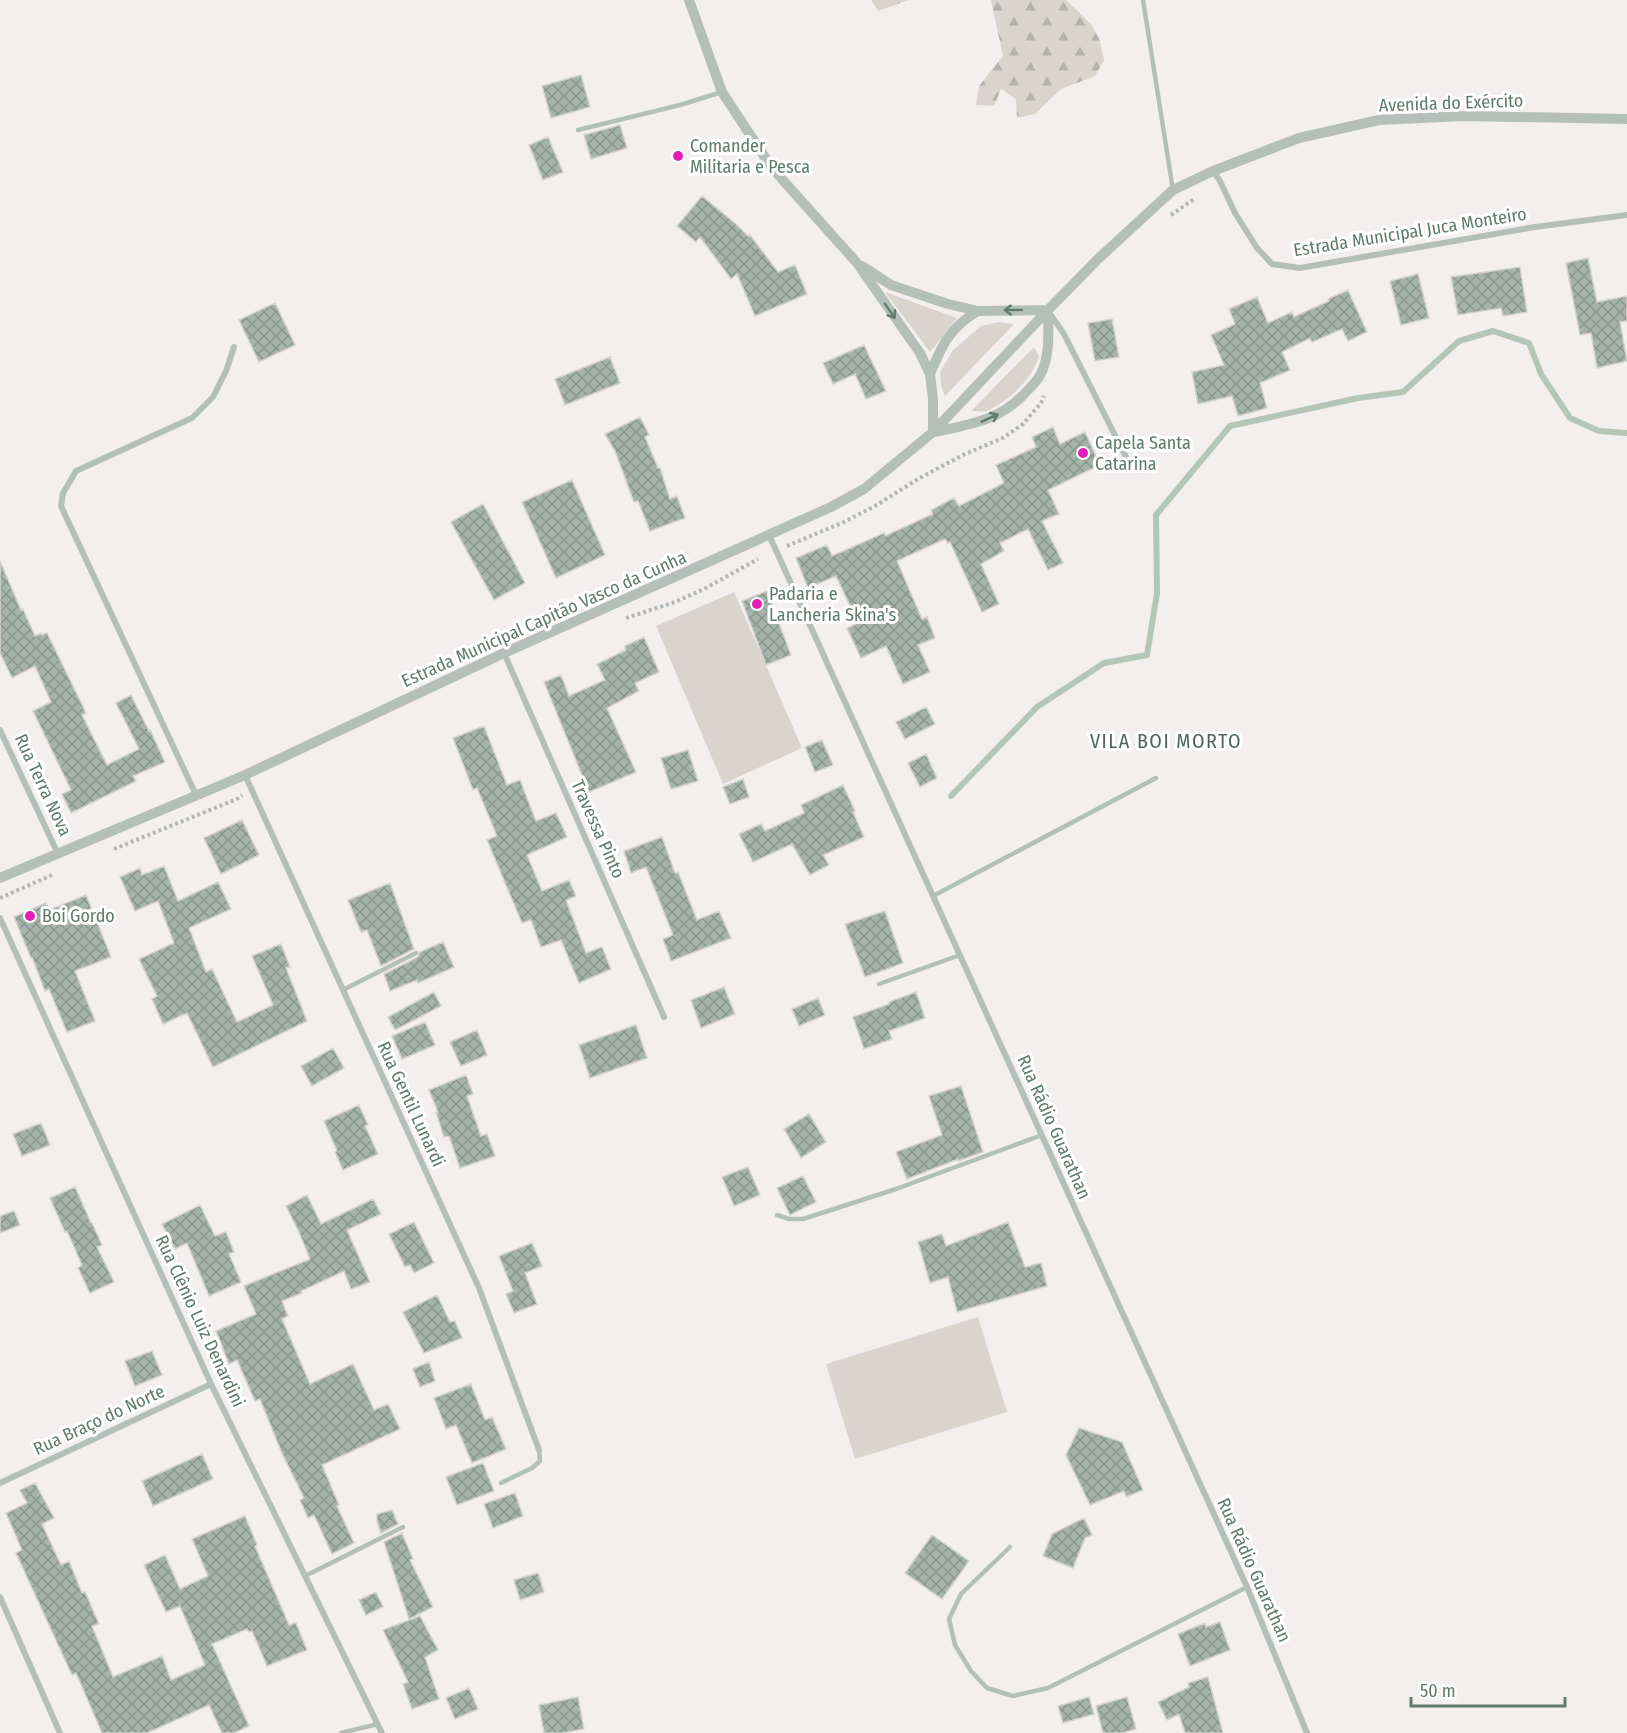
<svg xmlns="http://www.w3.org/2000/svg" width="1627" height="1733" viewBox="0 0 1627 1733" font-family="'Fira Sans Condensed',sans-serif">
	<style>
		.green { fill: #d9d5ce }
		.forest { fill: url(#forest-firs) }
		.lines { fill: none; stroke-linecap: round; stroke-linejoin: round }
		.stream { stroke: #b4c6b8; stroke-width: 6 }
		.building { fill: url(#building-cross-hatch); stroke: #d5d2d2; stroke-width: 1.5 }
		.path { stroke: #b0b8b4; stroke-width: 4; stroke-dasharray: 3 3; stroke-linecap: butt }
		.service { stroke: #b5bfb9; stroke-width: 4.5 }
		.minor { stroke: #b5bfb9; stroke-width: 6 }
		.tertiary { stroke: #b5bfb9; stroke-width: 10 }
		.oneway { stroke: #5e7b6b }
		.poi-dot { fill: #e61db8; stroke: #fff; stroke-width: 2 }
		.labels { text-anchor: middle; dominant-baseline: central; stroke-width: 6; stroke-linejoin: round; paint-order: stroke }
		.street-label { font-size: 18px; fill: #5e7b6b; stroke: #fff }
		.poi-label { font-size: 18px; fill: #5e7b6b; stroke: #fff; text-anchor: start }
		.neighbourhood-label { font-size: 20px; letter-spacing: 1.5px; fill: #50665a; stroke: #fff }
	</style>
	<defs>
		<pattern id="forest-firs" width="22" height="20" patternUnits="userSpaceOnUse" patternTransform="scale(1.5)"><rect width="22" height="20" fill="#d9d5ce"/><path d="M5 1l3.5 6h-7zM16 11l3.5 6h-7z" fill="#b3b2ab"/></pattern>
		<pattern id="building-cross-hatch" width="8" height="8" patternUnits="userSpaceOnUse" patternTransform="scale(1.5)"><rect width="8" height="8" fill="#a5b3ab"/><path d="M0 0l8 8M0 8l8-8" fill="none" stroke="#8a978f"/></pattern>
	</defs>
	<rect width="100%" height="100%" fill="#f4efef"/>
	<path class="green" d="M885,292L957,318L930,352Z
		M998,322L1014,324L945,396L941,386L940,372L953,350L981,326Z
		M1034,347L1039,356C1032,379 1009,402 986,411C982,412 976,411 971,411Z
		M734,592L802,748L723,784L656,626Z
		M978,1317L1007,1412L855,1459L826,1364Z"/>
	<path class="forest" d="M871,0H909L878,11Z
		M991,0H1066L1092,25L1100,41L1104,60L1095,76L1061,89L1035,114L1017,118L1016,99L1001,89L994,106L976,105L979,86L1003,56Z"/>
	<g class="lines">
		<path class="stream" d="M951,796L1037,707L1104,663L1147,655L1157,593L1156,515L1230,426L1358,398L1403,392L1459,341L1493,331L1529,343L1541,374L1570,418L1599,431L1627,433"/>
	</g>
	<path class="building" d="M581,75L590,107L551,118L542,86Z
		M620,125L627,148L591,159L584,135Z
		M548,137L563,172L543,180L529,145Z
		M702,196L736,224L748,236L750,235L778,272L795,265L807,294L755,316L737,274L731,279L700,237L696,242L677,226Z
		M1588,258L1597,302L1627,296V321L1620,322L1627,361L1597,368L1591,333L1580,335L1566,263Z
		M1520,267L1527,312L1503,316L1501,308L1458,315L1451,277Z
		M1418,274L1429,318L1401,325L1390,281Z
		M1348,290L1367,332L1348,341L1342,329L1312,342L1310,338L1282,352L1290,370L1260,383L1267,408L1238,416L1232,396L1198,404L1192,372L1224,365L1211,335L1235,324L1229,309L1257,297L1268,323L1292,312L1294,317L1329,301L1328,299Z
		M275,303L295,345L259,362L239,320Z
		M1112,319L1119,357L1095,361L1088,323Z
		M864,345L886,391L866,399L855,374L833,384L823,363Z
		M610,357L620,383L565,405L555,379Z
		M640,417L649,435L645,437L658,468H660L670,499L677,496L685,518L650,531L638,501L634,502L615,451L605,434Z
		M1053,427L1060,444L1085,432L1100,465L1048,490L1059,514L1042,521L1063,563L1048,570L1028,529L1000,543L1004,551L981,564L999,604L982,612L950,542L948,543L945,539L897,561L922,619L927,617L935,638L918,645L930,672L903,684L886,646L861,658L847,628L858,623L836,576L808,588L796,558L827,545L832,556L884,533L885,536L933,514L931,510L954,498L959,506L1004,483L996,465L1036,447L1032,437Z
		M572,480L605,555L556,578L522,502Z
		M483,504L525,583L494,600L451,522Z
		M0,561L21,610L23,609L35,636L41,633L42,635L47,633L86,713L82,715L107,765L139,749L116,703L131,695L149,731L150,730L165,762L133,776L136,781L71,813L62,794L71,790L33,711L51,702L35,666L12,678L0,653Z
		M767,591L791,655L766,665L742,601Z
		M644,637L659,672L635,683L639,691L607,708L636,772L589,792L544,682L561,675L569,696L605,680L597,664L626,650L625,646Z
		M926,707L935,724L905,739L896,722Z
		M484,726L507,785L520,780L536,821L556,813L567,837L527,855L542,891L569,880L576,896L566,900L586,953L602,947L611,969L579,983L561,940L541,947L531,920L522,923L487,840L497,836L477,788L473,790L453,738Z
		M822,740L833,765L815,772L805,747Z
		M688,750L698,781L671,789L661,758Z
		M926,754L937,778L920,787L908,763Z
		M743,779L749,797L730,804L723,787Z
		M843,785L855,811L853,812L864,837L823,855L829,865L810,875L792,844L753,862L739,834L761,824L765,831L804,813L801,805Z
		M242,820L259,855L221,874L204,838Z
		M662,837L675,873L678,872L697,920L719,911L731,938L671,961L663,939L673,935L646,867L631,873L624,851Z
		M164,866L178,901L218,882L231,909L189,928L206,972L212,969L237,1022L273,1005L252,956L281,944L290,967L286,968L307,1021L213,1067L187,1013L163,1024L152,999L157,996L139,959L174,943L158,901L135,911L120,877L140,868L142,875Z
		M390,883L414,949L381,966L367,930L361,932L348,900Z
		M86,895L111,957L75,971L95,1021L67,1032L49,989L45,991L32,957L31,958L14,917L46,903L49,910Z
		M885,911L903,963L865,977L845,924Z
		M443,942L454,967L418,983L417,980L390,991L384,974L418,957L420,952Z
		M724,987L735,1014L701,1028L691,1000Z
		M434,992L441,1006L395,1030L388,1017Z
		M916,992L925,1018L889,1031L892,1039L864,1049L853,1017L889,1004V1002Z
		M818,998L825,1015L799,1026L792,1009Z
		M425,1022L435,1045L402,1059L392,1036Z
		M636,1025L647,1058L590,1078L579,1045Z
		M477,1030L487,1055L461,1066L450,1042Z
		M333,1048L344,1068L312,1086L301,1066Z
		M466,1075L473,1094L467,1096L481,1136L487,1134L495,1156L460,1168L449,1136L444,1137L436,1112H438L429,1090Z
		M961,1086L983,1152L958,1161V1159L907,1179L896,1152L942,1135L929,1096Z
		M359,1105L368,1125L365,1126L378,1154L343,1170L335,1152L337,1151L324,1121Z
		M809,1114L826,1142L801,1158L784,1129Z
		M41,1123L50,1145L22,1156L13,1134Z
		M748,1167L760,1195L734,1206L722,1177Z
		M803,1176L816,1202L790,1215L777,1188Z
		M75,1187L91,1223H92L102,1245L97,1247L114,1282L90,1293L78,1268L82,1265L67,1231L65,1232L50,1198Z
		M307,1195L321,1224L373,1199L381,1214L347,1230L370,1282L351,1289L344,1271L301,1291L302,1293L282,1301L288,1316L282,1319L310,1384L353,1364L374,1410L388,1404L400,1429L322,1465L339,1505L337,1506L354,1543L332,1554L314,1515L308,1518L300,1500L304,1498L281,1451L260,1399L255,1401L237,1360L229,1364L216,1331L256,1314L244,1286L310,1259L299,1232L286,1206Z
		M200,1205L215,1236L226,1232L234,1252L229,1254L241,1282L209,1296L187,1243L175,1249L162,1224Z
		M14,1211L20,1225L0,1233V1216Z
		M414,1222L434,1263L414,1273L410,1265L405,1267L389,1234Z
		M1008,1222L1025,1267L1041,1263L1047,1286L957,1312L948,1277L930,1283L918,1242L942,1234L946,1246Z
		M532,1243L542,1266L525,1273L537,1304L514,1313L506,1294L513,1291L499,1256Z
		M437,1295L450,1322L455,1321L462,1338L424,1353L403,1312Z
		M152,1351L162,1375L135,1386L125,1361Z
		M429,1362L435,1381L420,1387L413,1369Z
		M471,1384L485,1420L492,1417L506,1449L472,1463L456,1425L446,1429L434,1398Z
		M1079,1428L1122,1442L1143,1490L1126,1497L1124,1491L1090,1505L1066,1455Z
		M202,1454L213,1479L153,1506L142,1481Z
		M483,1463L494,1491L457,1505L446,1477Z
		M35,1483L54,1518L42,1524L61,1565L69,1561L82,1593L85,1592L99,1624L92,1626L113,1677L162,1656L171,1680L205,1665L180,1606L166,1612L144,1565L165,1555L180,1589L208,1576L192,1539L245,1516L257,1545L255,1546L289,1625L296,1623L307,1650L267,1666L252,1631L249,1632L247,1629L212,1644L249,1726L234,1733H222L209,1705L147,1733H102L76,1673L72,1675L16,1553L22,1550L6,1513L27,1503L20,1490Z
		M515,1493L523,1516L493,1528L484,1504Z
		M392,1510L398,1524L381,1533L377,1521V1514Z
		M1084,1518L1092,1535L1085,1538L1073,1568L1043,1556L1052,1534Z
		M402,1533L413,1559L410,1560L433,1607L409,1619L384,1542Z
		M932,1535L969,1561L942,1599L905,1573Z
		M538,1573L544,1592L520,1600L514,1580Z
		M376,1592L383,1607L366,1615L359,1600Z
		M420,1616L438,1650L425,1657L439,1699L412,1709L403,1684L408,1682L383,1630Z
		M1220,1622L1230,1650L1190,1666L1178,1634L1205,1623L1206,1627Z
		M1208,1677L1223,1733H1185L1179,1714L1167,1720L1158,1702L1189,1687L1188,1683Z
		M469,1688L478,1709L455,1719L446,1698Z
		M578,1697L584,1729L562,1733H544L539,1705Z
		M1089,1697L1094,1714L1063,1723L1058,1706Z
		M1127,1697L1136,1729L1122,1733H1103L1096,1706Z"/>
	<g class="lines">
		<path class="path" d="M1171,215L1194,199
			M787,546L844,522L875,506L918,479L963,455L1003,438L1023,424L1041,403L1044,396
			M626,618L675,602L704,589L758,559
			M114,849L237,799L242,795
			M0,898L52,875"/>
		<path class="service" d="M1143,0L1173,190
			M578,130L680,105L722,92
			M933,896L1156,778
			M879,984L960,955
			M343,990L416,953
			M777,1215L789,1219H803L896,1189L1042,1135
			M501,1483L532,1468L540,1461L539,1450
			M1010,1547L961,1594L949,1619L955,1645L971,1671L987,1688L1013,1696L1048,1688L1247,1587
			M305,1576L403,1527
			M341,1733L378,1724"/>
		<path class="minor" d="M1213,171L1220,181L1235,213L1257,248L1272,264L1300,268L1535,227L1627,215
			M1050,314L1064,334L1127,459
			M769,535L1247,1587L1307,1733
			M504,653L664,1017
			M0,730L58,854
			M245,775L479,1288L539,1450
			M196,795L61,506L63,493L76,471L192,418L213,397L226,371L234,347
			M0,918L211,1384L382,1733
			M0,1483L211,1384
			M0,1597L60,1733"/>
		<path class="tertiary" d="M689,0L722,92L772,168L857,263L920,353L930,374L933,399V432
			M862,266L891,285L948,304L978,311L1048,310
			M930,374C942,345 950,327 978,311
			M934,432C972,424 1001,421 1029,389C1035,383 1042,374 1044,366C1050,349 1048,328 1048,310
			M0,878L245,775L504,653L831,507L864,489L933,432L1048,310L1098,259L1173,190L1213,171L1299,138L1379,120L1464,116L1627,119"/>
	</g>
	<defs><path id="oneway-shaft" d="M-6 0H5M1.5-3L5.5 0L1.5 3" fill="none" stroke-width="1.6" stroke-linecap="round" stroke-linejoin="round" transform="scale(1.5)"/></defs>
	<g class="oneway">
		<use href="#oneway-shaft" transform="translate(1013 310) rotate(179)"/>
		<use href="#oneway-shaft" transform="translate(890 311) rotate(55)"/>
		<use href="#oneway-shaft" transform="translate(990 418) rotate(-24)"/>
	</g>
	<g class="poi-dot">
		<circle cx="678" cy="156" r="6"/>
		<circle cx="1083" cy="453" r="6"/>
		<circle cx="757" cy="604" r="6"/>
		<circle cx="30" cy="916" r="6"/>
	</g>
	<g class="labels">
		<g class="street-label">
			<text transform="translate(1451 103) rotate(-2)">Avenida do Exército</text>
			<text transform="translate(1410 232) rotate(-9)">Estrada Municipal Juca Monteiro</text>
			<text transform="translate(544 619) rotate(-24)">Estrada Municipal Capitão Vasco da Cunha</text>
			<text transform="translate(43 785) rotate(65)">Rua Terra Nova</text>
			<text transform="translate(598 829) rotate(66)">Travessa Pinto</text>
			<text transform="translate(411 1104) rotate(65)">Rua Gentil Lunardi</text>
			<text transform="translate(1054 1127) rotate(66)">Rua Rádio Guarathan</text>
			<text transform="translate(200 1321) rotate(65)">Rua Clênio Luiz Denardini</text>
			<text transform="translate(99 1420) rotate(-25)">Rua Braço do Norte</text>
			<text transform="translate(1254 1570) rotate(66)">Rua Rádio Guarathan</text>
		</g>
		<g class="poi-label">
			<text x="690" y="146">Comander<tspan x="690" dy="21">Militaria e Pesca</tspan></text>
			<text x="1095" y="443">Capela Santa<tspan x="1095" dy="21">Catarina</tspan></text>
			<text x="769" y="594">Padaria e<tspan x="769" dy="21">Lancheria Skina's</tspan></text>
			<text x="42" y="916">Boi Gordo</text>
		</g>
		<g class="neighbourhood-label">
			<text x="1166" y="741">VILA BOI MORTO</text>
		</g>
	</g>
	<path d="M1411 1697v9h154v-9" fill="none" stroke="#5e7b6b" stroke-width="3"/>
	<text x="1420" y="1697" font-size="18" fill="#5e7b6b" stroke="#ffffff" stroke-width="4.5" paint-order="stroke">50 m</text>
</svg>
